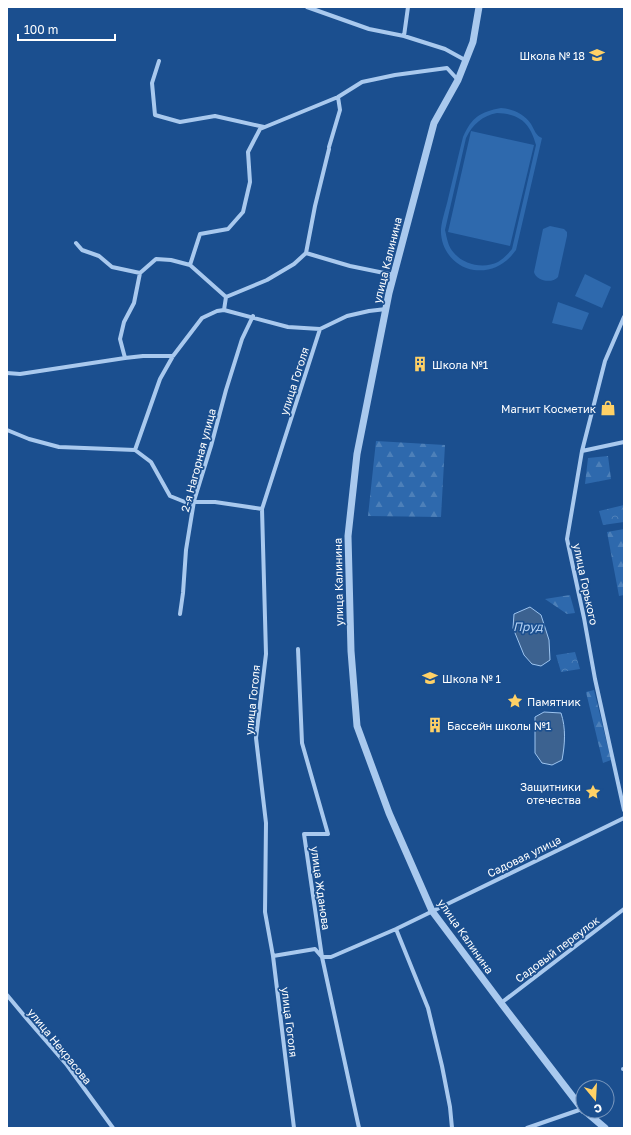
<svg xmlns="http://www.w3.org/2000/svg" width="631" height="1135" viewBox="0 0 631 1135" font-family="'Golos Text',sans-serif">
	<style>
		.grass { fill: #2e69ad; fill-rule: evenodd }
		.forest { fill: url(#forest-firs) }
		.park { fill: url(#park-crowns) }
		.water { fill: #3c6290; stroke: #9cc4f0 }
		.lines { fill: none; stroke-linecap: round; stroke-linejoin: round }
		.minor { stroke: #a9c9ee; stroke-width: 4 }
		.tertiary { stroke: #a9c9ee; stroke-width: 7 }
		.labels { text-anchor: middle; dominant-baseline: central; stroke-width: 3.5; stroke-linejoin: round; paint-order: stroke }
		.poi-label { font-size: 11px; fill: #fff; stroke: #1b4f8f; text-anchor: start }
		.street-label { font-size: 11px; fill: #fff; stroke: #1b4f8f }
		.water-label { font-size: 12px; font-style: italic; fill: #b5d3f5; stroke: #1b4f8f }
	</style>
	<defs>
		<pattern id="forest-firs" width="22" height="20" patternUnits="userSpaceOnUse"><rect width="22" height="20" fill="#2e69ad"/><path d="M5 1l3.5 6h-7zM16 11l3.5 6h-7z" fill="#4d80b9"/></pattern>
		<pattern id="park-crowns" width="20" height="18" patternUnits="userSpaceOnUse"><rect width="20" height="18" fill="#2e69ad"/><path d="M2 6a3 3 0 1 1 6 0M12 15a3 3 0 1 1 6 0" fill="none" stroke="#4d80b9"/></pattern>
	</defs>
	<rect width="100%" height="100%" fill="#1b4f8f"/>
	<path class="grass" d="M501,108C513,109 524,114 531,124C534,129 536,136 542,138L516,250C506,264 492,272 474,270C454,267 440,249 441,229C442,219 446,208 448,199C453,178 458,157 463,137C472,117 480,112 501,108ZM497,113C520,114 530,123 536,145L512,249C508,254 503,259 498,262C484,269 464,265 454,253C448,247 447,238 445,230L466,138C473,124 482,116 497,113Z
		M471,131L534,145L510,246L448,232Z
		M550,226L564,229L567,232V236L558,277C552,284 536,281 534,272L543,229Z
		M585,274L611,287L602,308L575,296Z
		M558,302L589,313L582,330L552,323Z"/>
	<path class="forest" d="M376,441L445,445L441,517L368,516Z
		M608,456L611,479L585,484L588,458Z
		M624,529V595L619,596L607,532Z
		M570,595L575,613L567,614L545,599Z
		M594,690L611,760L603,763L586,692Z"/>
	<path class="park" d="M624,505V522L603,525L599,511Z
		M575,652L580,669L561,672L556,655Z"/>
	<path class="water" d="M530,607L541,615L549,640L550,660L541,666L532,664L524,655L513,628L514,614Z
		M544,712L561,713C566,728 565,744 562,760L552,765L542,763L535,753V717Z"/>
	<g class="lines">
		<path class="minor" d="M307,7L369,29L404,36L445,49L465,60
			M404,36L408,7
			M159,61L152,83L155,115L180,122L215,116L264,127
			M329,147L340,110L338,97
			M76,243L82,250L99,256L112,267L140,273L156,259L171,260L190,265L226,297
			M306,253L315,206L329,149
			M306,253L350,266L394,275
			M190,265L200,234L228,229L243,212L250,182L248,152L260,129L338,97L362,82L395,75L447,68L458,80
			M224,310L288,327L320,329L347,316L369,311L386,309
			M624,317L605,361L582,451L567,539L584,618L595,679L624,810
			M125,358L120,339L124,322L134,303L140,273
			M7,373L20,374L125,358L143,356H173
			M7,430L29,439L59,447L135,450L151,462L170,496L185,502H215L262,509
			M135,450L160,379L173,356L202,318L217,311L224,310L226,297L267,280L294,264L306,253
			M582,451L624,442
			M180,614L183,593L186,550L194,501L211,446L226,390L242,339L253,316
			M298,649L302,743L328,834H304L322,957L359,1128
			M396,929L428,1008L442,1066L450,1107L452,1128
			M273,956L315,949L322,957H331L396,929L624,818
			M7,995L27,1019L67,1065L113,1128
			M501,1003L624,909
			M623,1069H624
			M294,1128L273,956L265,912L266,823L256,738L266,654L262,509L320,329
			M527,1128L582,1109"/>
		<path class="tertiary" d="M479,7L473,42L458,80L434,123L389,293L357,454L348,536L351,651L357,726L389,813L432,911L501,1003L583,1110
			M585,1111L605,1128"/>
	</g>
	<defs>
		<g id="school-bare" transform="scale(1.2)"><path d="M0-5L7-2L0 1L-7-2ZM-4 1L0 2.5L4 1V4Q0 6-4 4Z" fill="#ffd166" stroke="#1b4f8f" stroke-width="2.5" paint-order="stroke"/></g>
		<g id="building-bare" transform="scale(1.2)"><path d="M-4-6H4V6H1V3H-1V6H-4ZM-2.5-4.3h1.7v1.8h-1.7ZM.8-4.3h1.7v1.8H.8ZM-2.5-1h1.7V.8h-1.7ZM.8-1h1.7V.8H.8Z" fill="#ffd166" stroke="#1b4f8f" stroke-width="2.5" paint-order="stroke"/></g>
		<g id="shop-bare" transform="scale(1.2)"><path d="M-5-2.5h2.3a2.7 3.5 0 0 1 5.4 0H5L5.5 6h-11ZM-1.5-2.5h3a1.5 2.3 0 0 0-3 0Z" fill="#ffd166" stroke="#1b4f8f" stroke-width="2.5" paint-order="stroke"/></g>
		<g id="sight-bare" transform="scale(1.2)"><path d="M0-6L1.8-2.2L6-1.7L2.9 1.2L3.7 5.4L0 3.3L-3.7 5.4L-2.9 1.2L-6-1.7L-1.8-2.2Z" fill="#ffd166" stroke="#1b4f8f" stroke-width="2.5" paint-order="stroke"/></g>
	</defs>
	<g fill-rule="evenodd">
		<use href="#school-bare" x="597" y="55"/>
		<use href="#building-bare" x="420" y="364"/>
		<use href="#shop-bare" x="608" y="408"/>
		<use href="#school-bare" x="430" y="678"/>
		<use href="#sight-bare" x="515" y="701"/>
		<use href="#building-bare" x="435" y="725"/>
		<use href="#sight-bare" x="593" y="792"/>
	</g>
	<g class="labels">
		<g class="poi-label">
			<text x="585" y="55" text-anchor="end">Школа № 18</text>
			<text x="432" y="364">Школа №1</text>
			<text x="596" y="408" text-anchor="end">Магнит Косметик</text>
			<text x="442" y="678">Школа № 1</text>
			<text x="527" y="701">Памятник</text>
			<text x="447" y="725">Бассейн школы №1</text>
			<text x="581" y="786" text-anchor="end">Защитники<tspan x="581" dy="13">отечества</tspan></text>
		</g>
		<g class="street-label">
			<text transform="translate(387 260) rotate(-76)">улица Калинина</text>
			<text transform="translate(294 381) rotate(-72)">улица Гоголя</text>
			<text transform="translate(198 460) rotate(-75)">2-я Нагорная улица</text>
			<text transform="translate(338 582) rotate(-91)">улица Калинина</text>
			<text transform="translate(586 584) rotate(78)">улица Горького</text>
			<text transform="translate(252 700) rotate(-84)">улица Гоголя</text>
			<text transform="translate(524 856) rotate(-26)">Садовая улица</text>
			<text transform="translate(321 888) rotate(82)">улица Жданова</text>
			<text transform="translate(466 936) rotate(55)">улица Калинина</text>
			<text transform="translate(557 949) rotate(-37)">Садовый переулок</text>
			<text transform="translate(290 1022) rotate(83)">улица Гоголя</text>
			<text transform="translate(60 1046) rotate(51)">улица Некрасова</text>
		</g>
		<g class="water-label">
			<text x="528" y="626">Пруд</text>
		</g>
	</g>
	<rect width="631" height="1135" fill="none" stroke="#ffffff" stroke-width="16"/>
	<g transform="translate(595 1099) rotate(162)"><circle r="19" fill="#1b4f8f" stroke="#7695bc"/>
	<path d="M0-3L7 15L0 10L-7 15Z" fill="#ffd166"/>
	<text y="-6" font-size="11" font-weight="bold" text-anchor="middle" fill="#ffffff">С</text>
	</g>
	<path d="M18 34v6h97v-6" fill="none" stroke="#ffffff" stroke-width="2"/>
	<text x="24" y="34" font-size="12" fill="#ffffff" stroke="#1b4f8f" stroke-width="3" paint-order="stroke">100 m</text>
</svg>
